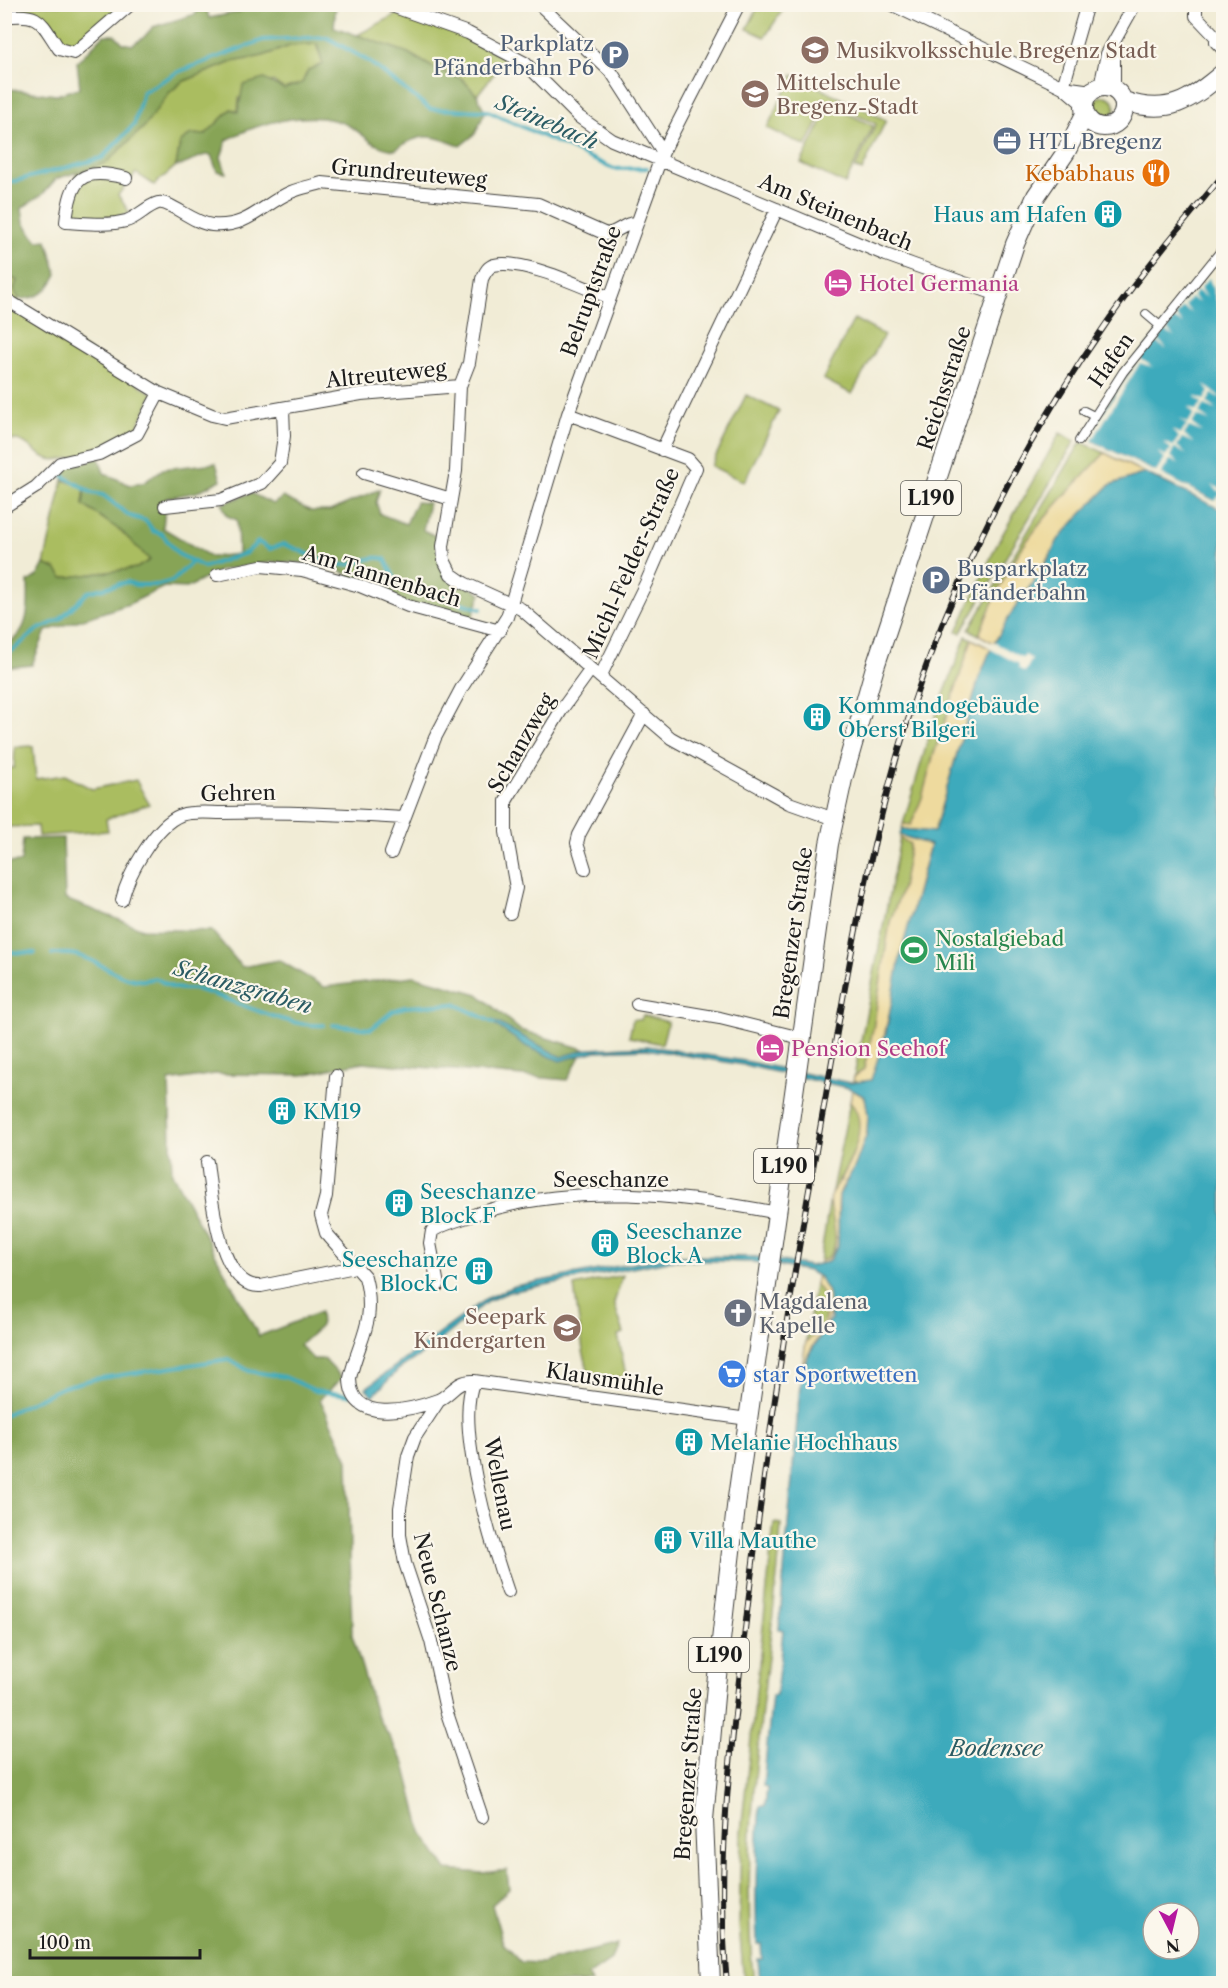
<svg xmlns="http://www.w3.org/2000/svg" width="1228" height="1988" viewBox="0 0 1228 1988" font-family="'Libre Caslon Text',serif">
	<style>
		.green { fill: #aabd60; stroke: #636c3e; stroke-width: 1.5 }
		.forest { fill: #87a456; stroke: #526039; stroke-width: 1.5 }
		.sand { fill: #eeda9e; stroke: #857b5d; stroke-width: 1.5 }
		.water { fill: #3daabc; stroke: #2c636c; stroke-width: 1.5; fill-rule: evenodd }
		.pier { fill: #f1ecd6 }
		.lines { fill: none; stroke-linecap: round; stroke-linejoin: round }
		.stream { stroke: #3daabc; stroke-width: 4 }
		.pedestrian-casing { stroke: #3c3b38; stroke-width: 10 }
		.minor-casing { stroke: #3c3b38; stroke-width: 14 }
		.primary-casing { stroke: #3c3b38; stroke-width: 20 }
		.pedestrian { stroke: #fff; stroke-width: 8 }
		.minor { stroke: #fff; stroke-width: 12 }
		.primary { stroke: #fff; stroke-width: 18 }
		.rail-casing { stroke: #1c1c1c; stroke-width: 6 }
		.rail { stroke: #fbf7ec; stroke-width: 4; stroke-dasharray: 11; stroke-linecap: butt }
		.labels { text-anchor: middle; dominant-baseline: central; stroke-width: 4.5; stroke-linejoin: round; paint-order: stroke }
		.shield { fill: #fbf7ec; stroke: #5f5e5a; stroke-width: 1.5 }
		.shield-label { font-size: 20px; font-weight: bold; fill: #1c1c1c }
		.service-label { font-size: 21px; fill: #4e5e75; stroke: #fbf7ec; text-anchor: start }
		.education-label { font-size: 21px; fill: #785e54; stroke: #fbf7ec; text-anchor: start }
		.street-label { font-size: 21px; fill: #1c1c1c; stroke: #fbf7ec }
		.food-label { font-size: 21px; fill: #c56008; stroke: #fbf7ec; text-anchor: end }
		.culture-label { font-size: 21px; fill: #0d838f; stroke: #fbf7ec; text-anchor: start }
		.hotel-label { font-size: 21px; fill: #b23c85; stroke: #fbf7ec; text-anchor: start }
		.leisure-label { font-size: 21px; fill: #27864d; stroke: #fbf7ec; text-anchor: start }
		.worship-label { font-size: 21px; fill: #5b616d; stroke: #fbf7ec; text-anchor: start }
		.shop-label { font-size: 21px; fill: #366cbe; stroke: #fbf7ec; text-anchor: start }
		.water-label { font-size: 22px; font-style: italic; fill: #2b5c64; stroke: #fbf7ec }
	</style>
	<rect width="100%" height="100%" fill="#fbf7ec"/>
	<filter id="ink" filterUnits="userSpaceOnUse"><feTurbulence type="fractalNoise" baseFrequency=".0167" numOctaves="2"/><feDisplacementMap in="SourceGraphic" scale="12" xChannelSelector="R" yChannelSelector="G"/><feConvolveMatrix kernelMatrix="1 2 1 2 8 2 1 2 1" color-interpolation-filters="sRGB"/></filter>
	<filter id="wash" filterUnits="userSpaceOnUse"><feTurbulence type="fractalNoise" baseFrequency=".008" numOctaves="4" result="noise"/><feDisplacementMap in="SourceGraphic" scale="24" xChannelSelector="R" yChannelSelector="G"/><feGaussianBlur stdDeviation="1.35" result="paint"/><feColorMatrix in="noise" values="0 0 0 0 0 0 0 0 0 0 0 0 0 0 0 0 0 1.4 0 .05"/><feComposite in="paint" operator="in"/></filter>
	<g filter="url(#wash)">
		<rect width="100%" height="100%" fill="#f1ecd6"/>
		<path class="green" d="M4,5H123L78,46H62L45,20L32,10L5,14Z
			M759,5H786L765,37L747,29Z
			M399,13L462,35L506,59L477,95L462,79L432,67L408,53L357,35Z
			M316,44L323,64L308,70L302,83L284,89L273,81L239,98L238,112L231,109L205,135L191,134L180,143L176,166L154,185L136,173L118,195L130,213L102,220L75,219L76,171L106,163L144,127L169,93L182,82L232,62L263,56L290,46Z
			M793,75L886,120L862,171L855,168L876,124L829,102L806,146L767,128Z
			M1093 107a11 11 0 1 1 22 0a11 11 0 1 1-22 0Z
			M830,105L873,126L845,184L801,163Z
			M4,276L17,280L14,290L19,299L17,302L153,394C147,405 143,418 136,428C124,443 64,466 46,458C28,450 31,439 5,439Z
			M854,319L884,335L852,394L823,379Z
			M746,395L779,411L744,482L711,466Z
			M1060,433L1075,441L961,633L957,631L997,544Z
			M1081,442L1105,453C1082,478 1057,502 1036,529C1011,560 994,597 979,635L969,630Z
			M63,480L85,487L83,505L121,531L150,560L137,568L63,578L56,569L44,564Z
			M966,636L972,639L933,757L922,798L911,825L903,824L932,726Z
			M33,746L36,779L65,775L92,789L136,780L149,804L106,819L108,831L38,836L37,826L7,827L5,768H14L15,747Z
			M900,838L910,844L902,889L890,922L873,1030L864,1069L854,1077Z
			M643,1015L668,1022L662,1044L629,1037L633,1019L641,1020Z
			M850,1102C876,1128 843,1171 831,1195Z
			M829,1204C838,1219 841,1256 820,1261Z
			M623,1275L614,1303L624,1333L618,1335L626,1376L591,1382L583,1351L574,1286Z
			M815,1284C834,1302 827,1330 806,1341Z
			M774,1523L781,1524L779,1557C766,1695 738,1847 754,1983H744L739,1925L741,1832Z"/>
		<path class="forest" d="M199,4L206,5L209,18L239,12L243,5H336L334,27L408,53L432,67L462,79L477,95L485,112L475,134L460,146C431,135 422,131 395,150C370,146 371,139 351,127C318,107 258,122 227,140L221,157L226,173L217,171L211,155C196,154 192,165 176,166L180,143L191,134L205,135L231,109L238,112L243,85L264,79L284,89L302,83L308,70L323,64L317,44L290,46L263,56L232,62L182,82L169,93L144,127L106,163L56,179L43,194L22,208L24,223L37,241L47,240L57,274C49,291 38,299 19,299L14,290L17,280L5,276V77L9,89L56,95L80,88L77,62L104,35H115L123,43L132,45L143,38L153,27L196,14Z
			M99,458L104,473L130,485L143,483L163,469L216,463L221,480L197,492L166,498L163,528L211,557L238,554L237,520L227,516L222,504L251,493L273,504L283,497L311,511H330L380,489L376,502L380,514L406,524L416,502L429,503L423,530L436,536C440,569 456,578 481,594L471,621L399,605L359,579L323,564L273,562L221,570L187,588L164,587L129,604L46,631L32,665L5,668L4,644C30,636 29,604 28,582L38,575L44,564L56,569L63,578L137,568L150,560L121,531L83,505L85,487L63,480L65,467Z
			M63,838L65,899L143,929L212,931L242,967L279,960L324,987L414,976L478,994L520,1030L584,1049L567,1080L363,1062L303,1075L215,1074L169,1081L172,1173L259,1336L320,1312L321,1326L300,1345L313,1359H324L342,1378L320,1399L348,1460L352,1635L376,1714L405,1764L422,1832L447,1870L482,1873L507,1870L509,1889L492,1905L503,1943L521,1962L542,1963L617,1944L611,1960L588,1976L591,1983H5L4,863L21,862L23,839Z"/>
		<path class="sand" d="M1105,453L1145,473L1110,485L1048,558L994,643L979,635C994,597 1011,560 1036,529C1057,502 1082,478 1105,453Z
			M972,639L991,649L979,678L934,832L902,829L903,824L911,825L922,798L933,757Z
			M900,835L930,845C906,922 895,1001 873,1079L868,1082H853L854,1077L864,1069L873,1030L890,922L902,889L910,844L900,838Z
			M852,1090L865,1097C872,1122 866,1146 854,1168C850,1176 843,1184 840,1192C832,1216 852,1257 819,1265L820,1261C850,1255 826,1211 831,1195C832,1189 838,1185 841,1180C852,1159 870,1122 850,1102Z
			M817,1275C853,1315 808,1337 801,1374L806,1341C827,1330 834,1302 815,1284Z"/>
		<path class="water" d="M1210,265L1223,306V505L1085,438L1138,358Z
			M1145,473L1223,510V1983H760L758,1959H762L761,1944H757C755,1898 756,1852 760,1806H765L767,1787L763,1786L772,1695H776L783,1630L779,1629L801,1374L808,1356L831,1319L828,1292L819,1277L809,1271L755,1262L673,1260L509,1292L488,1301L431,1348L399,1369L373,1396L366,1388L487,1298L515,1286L671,1256L756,1257L810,1266L828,1262L838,1246L839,1195L855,1166L867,1133L868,1114L865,1097L849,1088L744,1065L646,1049L596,1051L560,1061L526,1046L491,1022L492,1020L561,1057L588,1049L647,1046L745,1061L850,1083L871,1080L886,1033L900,957L930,845L900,835L902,829L934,832L979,678L991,649L1010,615L1044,567L1058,540L1081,514L1110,485ZM1153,1913H1189V1949H1153Z"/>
		<path class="pier" d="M1212,263L1224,297L1221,306L1223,320L1209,278L1200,289L1207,297L1197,291L1193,296L1200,303L1191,298L1185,305L1192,313L1183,307L1176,316L1183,324L1174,319L1167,328L1174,337L1165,331L1158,339L1167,350L1154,340Z
			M1139,358L1153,367L1140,363L1092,441L1156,472L1165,459L1157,452L1166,456L1171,449L1163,442L1173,446L1179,437L1171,430L1181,434L1187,425L1179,419L1188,423L1194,414L1187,407L1196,411L1202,403L1194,396L1204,400L1209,392L1203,384L1223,399L1212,394L1207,402L1217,410L1204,405L1199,413L1210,421L1197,416L1192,424L1202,432L1189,427L1184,435L1194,443L1182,438L1177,446L1187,455L1175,448L1170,456L1180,464L1170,460L1161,474L1215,501L1221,493L1211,485L1223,489L1220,503L1223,505V510L1083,441L1087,439Z
			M992,641L1023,658L1025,655L1032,659L1025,672L1018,668L1019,664L988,648Z"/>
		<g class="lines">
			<path class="stream" d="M4,184L102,158L134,125L143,92L178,72L263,40L326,37L368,61L430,109L488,111L614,169L647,168
				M60,474L92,493L103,495L130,516L146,521L153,531L162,534L178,554L204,567L246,553L258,542L270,549L283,544C303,550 321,563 343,565C358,566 368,554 385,559L396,581L404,585L481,609
				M4,652L13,650L37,630L59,620L88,592L127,582L136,585H158L172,581L192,562
				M4,952L35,953
				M52,954C60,954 69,953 76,955C104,961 125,988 155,978C162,981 169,987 176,988C184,990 192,988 199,990C237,1000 286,1028 324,1025
				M333,1025L371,1029L393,1011L405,1007L455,1004L494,1023
				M4,1415L63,1387L94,1379L229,1359L249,1371L285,1377L316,1391L350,1395"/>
		</g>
	</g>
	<g filter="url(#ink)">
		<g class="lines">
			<g class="pedestrian-casing">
				<path id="pedestrian" d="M1146,314L1159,325
					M1084,411L1094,416
					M1079,441L1123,372L1224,247"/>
			</g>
			<g class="minor-casing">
				<path id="minor" d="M386,4L468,33L525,63L579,117L612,140L886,255L998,295
					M539,4L612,73L663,152
					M891,4L1063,87L1084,105
					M1196,4V16L1216,37V42L1224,50
					M4,17C41,12 40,21 59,49L74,53L131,4
					M1063,87L1087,4
					M1063,87L1092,91
					M1100,87L1107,54L1135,4
					M1114,89V49
					M126,178C81,167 71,177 66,222C85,223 107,226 126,221C137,218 147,206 158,203C170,200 192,223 212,225C249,228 261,205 291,192C300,188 312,186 322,183L538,204L606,234C618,233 625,222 637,223
					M4,298L159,393L212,415L225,418L361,394L460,386L469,363L482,279C485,273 487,267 494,265C522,258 583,287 610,298
					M460,386L456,471L443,546L444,560L451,574L464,583L521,609L671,738L789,803L834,819
					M568,414L688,459L696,468L646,583L600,677
					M662,450L777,209
					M364,473L451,499
					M165,506L221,500L262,483L280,463L284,436L283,408
					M4,507L36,487L60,463L99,454L137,434L159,393
					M217,575L261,566L302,570L360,586L408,606L500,631
					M391,853L435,738L461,689L507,617L568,414L663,152L739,4
					M585,869L577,843L579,835L644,714
					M122,900C128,874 155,825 181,815C192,811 210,813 222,813C283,811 342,814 403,818
					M510,913L516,888L506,832V801L562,709L591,669
					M637,1004L720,1018L801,1038
					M336,1076L326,1196L321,1215L326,1233L365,1277C377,1323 359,1338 350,1378C350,1426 411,1410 438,1400C452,1394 456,1380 474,1381L748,1419
					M207,1162C211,1192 218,1289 261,1286L355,1267
					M438,1285L430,1243L432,1231C447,1222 463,1219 479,1213C575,1183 680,1194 778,1213
					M474,1381C454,1424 492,1546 508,1592
					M440,1399L415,1437L408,1456L400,1508V1535L405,1563L431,1641L446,1710L482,1817"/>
			</g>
			<g class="primary-casing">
				<path id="primary" d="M1084 107a20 20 0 1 1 40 0a20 20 0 1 1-40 0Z
					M1124,101C1168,116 1190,101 1224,72
					M711,1984L704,1820L716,1685L737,1498L829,844L843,779L875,667L1015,244L1036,196L1066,152L1085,114"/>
			</g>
			<use href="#pedestrian" class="pedestrian"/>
			<use href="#minor" class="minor"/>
			<use href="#primary" class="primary"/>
			<g class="rail-casing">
				<path id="rail" d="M727,1984C716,1867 730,1753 744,1638C762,1479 785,1320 814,1162C849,970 875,775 955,594C997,497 1049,405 1110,318C1145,268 1185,221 1224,174"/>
			</g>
			<use href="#rail" class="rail"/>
		</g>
	</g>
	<defs>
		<g id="school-disc" transform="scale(1.5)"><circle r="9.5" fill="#8d6e63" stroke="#fbf7ec"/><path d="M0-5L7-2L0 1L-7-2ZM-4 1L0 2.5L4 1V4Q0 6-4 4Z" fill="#fff"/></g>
		<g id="parking-disc" transform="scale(1.5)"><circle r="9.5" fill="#5c6f8a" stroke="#fbf7ec"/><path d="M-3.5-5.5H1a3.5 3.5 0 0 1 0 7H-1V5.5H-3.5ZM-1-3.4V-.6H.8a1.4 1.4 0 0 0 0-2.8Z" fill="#fff"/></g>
		<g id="office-disc" transform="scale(1.5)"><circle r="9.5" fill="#5c6f8a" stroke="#fbf7ec"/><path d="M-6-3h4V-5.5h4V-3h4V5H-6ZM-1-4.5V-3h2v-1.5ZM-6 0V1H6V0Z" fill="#fff"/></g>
		<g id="restaurant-disc" transform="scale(1.5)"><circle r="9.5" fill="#e8710a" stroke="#fbf7ec"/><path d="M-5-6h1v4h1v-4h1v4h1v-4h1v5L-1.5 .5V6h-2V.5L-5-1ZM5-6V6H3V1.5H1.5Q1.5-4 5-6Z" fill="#fff"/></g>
		<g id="building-disc" transform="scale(1.5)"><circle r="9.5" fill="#0f9aa8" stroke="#fbf7ec"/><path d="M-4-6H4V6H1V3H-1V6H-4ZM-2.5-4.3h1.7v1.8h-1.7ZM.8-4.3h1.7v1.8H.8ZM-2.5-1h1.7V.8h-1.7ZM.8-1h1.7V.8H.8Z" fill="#fff"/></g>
		<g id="hotel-disc" transform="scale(1.5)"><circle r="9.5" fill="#d1479c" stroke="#fbf7ec"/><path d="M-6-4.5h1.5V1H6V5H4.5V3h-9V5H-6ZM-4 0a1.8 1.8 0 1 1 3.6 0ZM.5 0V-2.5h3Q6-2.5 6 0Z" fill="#fff"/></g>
		<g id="stadium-disc" transform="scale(1.5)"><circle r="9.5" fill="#2e9e5b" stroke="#fbf7ec"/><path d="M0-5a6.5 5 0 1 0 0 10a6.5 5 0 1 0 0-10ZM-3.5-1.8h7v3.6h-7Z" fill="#fff"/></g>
		<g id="church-disc" transform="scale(1.5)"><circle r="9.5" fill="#6b7280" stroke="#fbf7ec"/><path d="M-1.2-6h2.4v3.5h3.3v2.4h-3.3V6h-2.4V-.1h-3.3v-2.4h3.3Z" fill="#fff"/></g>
		<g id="supermarket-disc" transform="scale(1.5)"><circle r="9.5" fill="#3f7fe0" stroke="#fbf7ec"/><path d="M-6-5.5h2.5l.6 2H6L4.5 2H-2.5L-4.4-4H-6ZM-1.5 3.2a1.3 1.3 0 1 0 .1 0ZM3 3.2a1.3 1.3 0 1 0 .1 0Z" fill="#fff"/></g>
	</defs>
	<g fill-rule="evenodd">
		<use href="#school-disc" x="815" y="50"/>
		<use href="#parking-disc" x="615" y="55"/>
		<use href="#school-disc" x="755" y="94"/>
		<use href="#office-disc" x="1007" y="141"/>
		<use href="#restaurant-disc" x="1156" y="173"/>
		<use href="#building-disc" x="1108" y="214"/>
		<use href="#hotel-disc" x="838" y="283"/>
		<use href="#parking-disc" x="936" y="580"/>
		<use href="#building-disc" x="817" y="717"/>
		<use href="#stadium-disc" x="914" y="950"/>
		<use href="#hotel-disc" x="770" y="1048"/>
		<use href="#building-disc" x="282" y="1111"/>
		<use href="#building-disc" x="399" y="1203"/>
		<use href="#building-disc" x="605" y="1243"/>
		<use href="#building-disc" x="479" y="1271"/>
		<use href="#church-disc" x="738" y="1313"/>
		<use href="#school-disc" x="567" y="1328"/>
		<use href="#supermarket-disc" x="732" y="1374"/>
		<use href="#building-disc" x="689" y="1442"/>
		<use href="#building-disc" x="668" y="1540"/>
	</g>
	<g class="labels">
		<g class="shield">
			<rect x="901" y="481" width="60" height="34" rx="4.5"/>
			<rect x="754" y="1149" width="60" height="34" rx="4.5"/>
			<rect x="689" y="1638" width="60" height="34" rx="4.5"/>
		</g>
		<g class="shield-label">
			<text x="931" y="498">L190</text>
			<text x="784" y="1166">L190</text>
			<text x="719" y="1655">L190</text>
		</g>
		<g class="service-label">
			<text x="594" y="43" text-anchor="end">Parkplatz<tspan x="594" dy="24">Pfänderbahn P6</tspan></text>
			<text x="1028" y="141">HTL Bregenz</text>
			<text x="957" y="568">Busparkplatz<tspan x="957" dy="24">Pfänderbahn</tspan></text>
		</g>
		<g class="education-label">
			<text x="836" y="50">Musikvolksschule Bregenz Stadt</text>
			<text x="776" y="82">Mittelschule<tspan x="776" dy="24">Bregenz-Stadt</tspan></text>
			<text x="546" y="1316" text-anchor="end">Seepark<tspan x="546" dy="24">Kindergarten</tspan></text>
		</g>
		<g class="street-label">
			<text transform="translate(409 173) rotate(5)">Grundreuteweg</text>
			<text transform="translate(836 212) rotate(23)">Am Steinenbach</text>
			<text transform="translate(591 291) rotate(-70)">Belruptstraße</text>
			<text transform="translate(1111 360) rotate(-55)">Hafen</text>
			<text transform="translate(386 374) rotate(-6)">Altreuteweg</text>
			<text transform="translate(944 388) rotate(-72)">Reichsstraße</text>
			<text transform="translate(631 563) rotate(-66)">Michl-Felder-Straße</text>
			<text transform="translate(382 576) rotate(17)">Am Tannenbach</text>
			<text transform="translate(521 743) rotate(-60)">Schanzweg</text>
			<text transform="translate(238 793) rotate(-1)">Gehren</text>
			<text transform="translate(793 933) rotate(-82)">Bregenzer Straße</text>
			<text x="611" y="1179">Seeschanze</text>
			<text transform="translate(605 1379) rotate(9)">Klausmühle</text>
			<text transform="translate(500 1484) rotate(79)">Wellenau</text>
			<text transform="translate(438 1602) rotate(76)">Neue Schanze</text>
			<text transform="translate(688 1774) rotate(-86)">Bregenzer Straße</text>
		</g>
		<g class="food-label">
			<text x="1135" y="173">Kebabhaus</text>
		</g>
		<g class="culture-label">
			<text x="1087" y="214" text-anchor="end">Haus am Hafen</text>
			<text x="838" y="705">Kommandogebäude<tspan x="838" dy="24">Oberst Bilgeri</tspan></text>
			<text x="303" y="1111">KM19</text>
			<text x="420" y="1191">Seeschanze<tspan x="420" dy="24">Block F</tspan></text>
			<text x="626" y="1231">Seeschanze<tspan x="626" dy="24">Block A</tspan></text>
			<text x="458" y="1259" text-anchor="end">Seeschanze<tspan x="458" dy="24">Block C</tspan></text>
			<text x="710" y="1442">Melanie Hochhaus</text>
			<text x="689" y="1540">Villa Mauthe</text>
		</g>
		<g class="hotel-label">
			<text x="859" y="283">Hotel Germania</text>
			<text x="791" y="1048">Pension Seehof</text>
		</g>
		<g class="leisure-label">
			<text x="935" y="938">Nostalgiebad<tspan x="935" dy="24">Mili</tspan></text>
		</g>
		<g class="worship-label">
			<text x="759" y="1301">Magdalena<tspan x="759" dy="24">Kapelle</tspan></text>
		</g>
		<g class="shop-label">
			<text x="753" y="1374">star Sportwetten</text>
		</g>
		<g class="water-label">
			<text transform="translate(547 122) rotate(23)">Steinebach</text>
			<text transform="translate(243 987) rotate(16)">Schanzgraben</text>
			<text x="996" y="1748">Bodensee</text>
		</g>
	</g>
	<rect width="1228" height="1988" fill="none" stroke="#fbf7ec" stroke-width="24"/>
	<g transform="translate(1171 1931) rotate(173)"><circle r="28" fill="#fbf7ec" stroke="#a29f99" stroke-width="1.5"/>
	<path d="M0-4.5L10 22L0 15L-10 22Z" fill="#b5179e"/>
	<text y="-9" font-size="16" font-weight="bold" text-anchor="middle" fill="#1c1c1c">N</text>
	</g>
	<path d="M30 1949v9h170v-9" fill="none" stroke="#1c1c1c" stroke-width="3"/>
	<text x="39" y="1949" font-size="18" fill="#1c1c1c" stroke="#fbf7ec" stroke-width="4.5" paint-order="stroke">100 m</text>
</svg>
